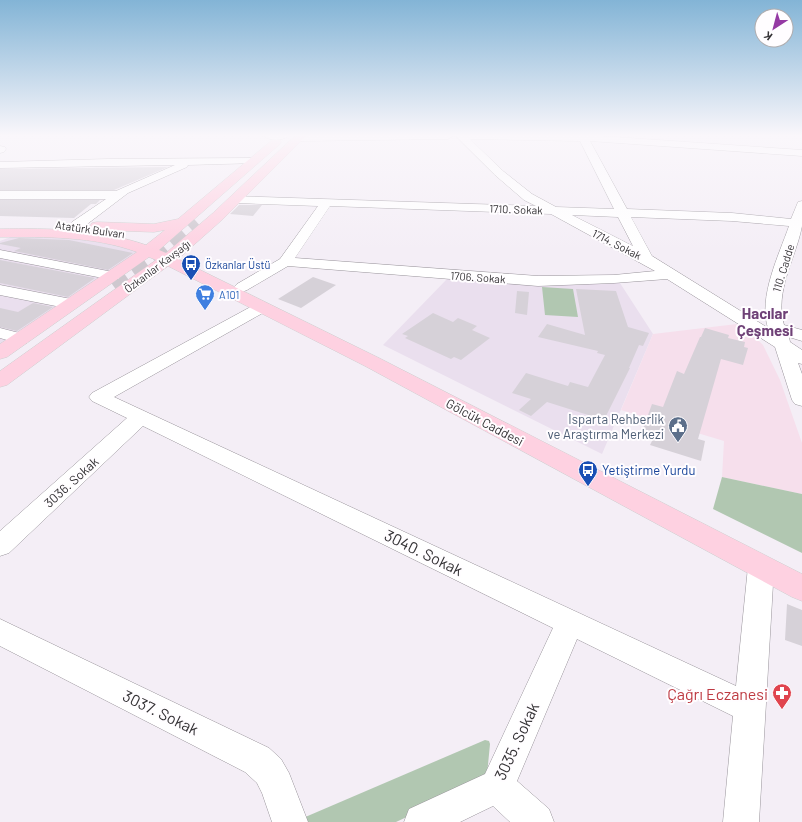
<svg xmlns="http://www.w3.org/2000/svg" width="802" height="822" viewBox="0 0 802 822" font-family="Barlow,sans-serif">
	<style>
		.built { fill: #eadfee }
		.education { fill: #f6dfec }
		.green { fill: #b1c7b1 }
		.building { fill: #d6d1d8 }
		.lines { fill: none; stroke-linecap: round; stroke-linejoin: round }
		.major-tunnel { stroke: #cec8cf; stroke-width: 16; stroke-dasharray: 16 8; stroke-linecap: butt }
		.minor-casing { stroke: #99949b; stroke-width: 1 }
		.major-casing { stroke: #cececf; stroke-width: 1 }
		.minor { fill: #fff; fill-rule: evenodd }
		.major { fill: #fed1e1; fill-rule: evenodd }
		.labels { text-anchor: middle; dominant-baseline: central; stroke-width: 4; stroke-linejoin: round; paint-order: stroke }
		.far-street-label { font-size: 11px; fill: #343235; stroke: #fffdff }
		.far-transit-label { font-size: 11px; fill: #164399; stroke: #fffdff; text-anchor: start }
		.far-shop-label { font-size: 11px; fill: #366cbe; stroke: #fffdff; text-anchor: start }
		.service-label { font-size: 13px; fill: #4e5e75; stroke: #fffdff; text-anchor: end }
		.street-label { font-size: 13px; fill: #343235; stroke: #fffdff }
		.transit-label { font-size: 13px; fill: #164399; stroke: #fffdff; text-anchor: start }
		.quarter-label { font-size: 15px; font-weight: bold; fill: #6f4177; stroke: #fffdff }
		.near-street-label { font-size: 16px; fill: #343235; stroke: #fffdff }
		.near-health-label { font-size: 16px; fill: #be3a42; stroke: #fffdff; text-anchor: end }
	</style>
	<rect width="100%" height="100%" fill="#f4eef6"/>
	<path class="built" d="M16,235L60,236L115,245L140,252L0,350V241Z
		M447,279L578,284L620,283L653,334L602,454L383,345Z"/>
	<path class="education" d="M737,324L754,336L763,345L780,380L802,443V494L722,477L724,441L621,410L653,334Z"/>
	<path class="green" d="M542,287L573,289L578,317L545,315Z
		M722,477L802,494V553L713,509Z
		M485,740L489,741L490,744L487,775L477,784L396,822H302L303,818Z"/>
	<path class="building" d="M168,167L114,190H0V169Z
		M0,200H100L96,204H91L74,218L0,216Z
		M239,205H262L253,216L230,214Z
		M19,238L69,240L133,253L108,270L14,251L21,248L0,244V243Z
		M0,260L95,278L68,297L0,283Z
		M313,277L336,285L301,308L278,299Z
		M576,289L616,291L628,327L649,333L643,346L639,345L629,368H630L604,420L547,402L531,416L519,410L531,399L512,393L526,373L568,386L570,382L588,387L605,355L597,353L598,351L538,337L547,324L585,335Z
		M517,291L529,292L527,315L515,313Z
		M33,303L53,307L17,331L0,327V308L18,312Z
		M433,313L453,322L458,318L477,326L472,330L490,338L461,360L454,357L451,359L405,338L408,336L402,334Z
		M705,328L729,335L728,338L745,342L744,347L748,348L743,365L721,359L698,439L705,441L701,461L650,445L652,441L640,437L652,404L663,407L677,371L684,374L700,337H701Z
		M787,604L802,610V646L785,640Z"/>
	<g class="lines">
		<path class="major-tunnel" d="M112,284L161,249L195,220"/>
		<g class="minor-casing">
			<path id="minor" d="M264,136H288C283,141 269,141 264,136Z
				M296,136H453L448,139L299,141L296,140L294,138Z
				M456,136H600L802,150V156L590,141L627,209L732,213L791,219L798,202L802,201C802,209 802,218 802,226C796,258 774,291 784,325L802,330V341L789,337L790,342L802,350V364L798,363L802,374V406L795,404L792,400L775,347L667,279L614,283L538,286L288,266L247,290L242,292L237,290L234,287L237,284L280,259L318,206L236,203L232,202L230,199L232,196L536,206L524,200L495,175ZM470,139L580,141L614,209L556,207L532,194L503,171ZM330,206L551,214L655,271L614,275L538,276L295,258ZM572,215L618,217L633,246ZM631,217L732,221L789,226C779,255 758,297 768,328L652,256Z
				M0,146L5,147L6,149L4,152L0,153Z
				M254,158L259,161L258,163L188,165L187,167L128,193L82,228H72L71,225L72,222L106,199H0V191H116L175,165L0,168V162L108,159Z
				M0,250L113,272L118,273L120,276L118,279L113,280L0,258Z
				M0,285L71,299L77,301L79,304L77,307L71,309L0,295Z
				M262,302L268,304L270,307L268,310L114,397L736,686L748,567L752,559L761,556L770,559L774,567L759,822H723L733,716L577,639L517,781L549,809L554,822H510L493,806L460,822H404L409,809L485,774L553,628L143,426L9,553L0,556V531L127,418L92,401L89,397L92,393L256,304Z
				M0,328L27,335L30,339L27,343L21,344L0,338Z
				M0,619L269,748L281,759L289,773L308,822H272L262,793L257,783L245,772L0,646Z"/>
		</g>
		<g class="major-casing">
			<path id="major" d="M295,136H306L223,219L178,259L379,358L802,574V601L792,597L365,366L168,266L7,385L0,387V371L156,260L149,257L7,357L0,359V344L137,252C93,236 46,237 0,237V229C50,228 99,229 146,245L165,230L154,232L97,230L92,229L90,226L92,223L97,222L154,224L178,219L272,140H280L281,142L280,144L159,250L166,253L213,213Z"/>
		</g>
		<use href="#minor" class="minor"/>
		<use href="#major" class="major"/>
	</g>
	<linearGradient id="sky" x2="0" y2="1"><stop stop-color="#83b4d6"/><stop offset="0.54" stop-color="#faf7fb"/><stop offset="1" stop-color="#faf7fb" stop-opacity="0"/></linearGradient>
	<rect width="802" height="251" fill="url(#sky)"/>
	<defs>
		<g id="bus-pin" transform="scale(1)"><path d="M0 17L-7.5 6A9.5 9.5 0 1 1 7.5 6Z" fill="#1a4fb4" stroke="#fffdff"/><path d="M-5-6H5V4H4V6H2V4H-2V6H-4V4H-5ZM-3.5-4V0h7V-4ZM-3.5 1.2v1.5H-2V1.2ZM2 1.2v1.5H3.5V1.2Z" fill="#fff"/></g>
		<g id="supermarket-pin" transform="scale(1)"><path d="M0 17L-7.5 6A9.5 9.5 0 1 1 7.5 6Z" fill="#3f7fe0" stroke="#fffdff"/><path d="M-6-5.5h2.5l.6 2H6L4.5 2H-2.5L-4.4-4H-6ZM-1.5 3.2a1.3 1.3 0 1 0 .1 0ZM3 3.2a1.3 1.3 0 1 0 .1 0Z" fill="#fff"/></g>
		<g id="civic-pin" transform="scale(1)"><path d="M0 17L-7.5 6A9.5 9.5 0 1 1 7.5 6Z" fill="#5c6f8a" stroke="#fffdff"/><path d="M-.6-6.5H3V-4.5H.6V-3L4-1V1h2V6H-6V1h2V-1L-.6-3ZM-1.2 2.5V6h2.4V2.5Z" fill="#fff"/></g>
		<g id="pharmacy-pin" transform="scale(1)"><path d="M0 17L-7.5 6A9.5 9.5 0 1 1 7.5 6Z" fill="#e0444e" stroke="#fffdff"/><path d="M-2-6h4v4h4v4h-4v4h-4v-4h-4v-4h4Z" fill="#fff"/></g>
	</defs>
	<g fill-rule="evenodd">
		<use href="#bus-pin" x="191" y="264"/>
		<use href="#supermarket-pin" x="205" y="294"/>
		<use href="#civic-pin" x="678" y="426"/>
		<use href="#bus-pin" x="588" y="470"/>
		<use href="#pharmacy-pin" x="782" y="693"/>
	</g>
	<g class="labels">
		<g class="far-street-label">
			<text transform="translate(516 209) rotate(2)">1710. Sokak</text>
			<text transform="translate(90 229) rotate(8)">Atatürk Bulvarı</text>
			<text transform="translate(617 244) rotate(27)">1714. Sokak</text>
			<text transform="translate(157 266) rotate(-37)">Özkanlar Kavşağı</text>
			<text transform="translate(783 268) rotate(-73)">110. Cadde</text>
			<text transform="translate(478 277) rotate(4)">1706. Sokak</text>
		</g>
		<g class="far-transit-label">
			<text x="205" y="264">Özkanlar Üstü</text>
		</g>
		<g class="far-shop-label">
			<text x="219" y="294">A101</text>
		</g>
		<g class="service-label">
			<text x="664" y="419">Isparta Rehberlik<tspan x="664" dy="15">ve Araştırma Merkezi</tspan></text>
		</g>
		<g class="street-label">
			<text transform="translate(485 422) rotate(28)">Gölcük Caddesi</text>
			<text transform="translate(71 482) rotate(-42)">3036. Sokak</text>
		</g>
		<g class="transit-label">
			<text x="602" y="470">Yetiştirme Yurdu</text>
		</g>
		<g class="quarter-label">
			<text x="765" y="313">Hacılar<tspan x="765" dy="17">Çeşmesi</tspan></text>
		</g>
		<g class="near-street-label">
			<text transform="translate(424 552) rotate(26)">3040. Sokak</text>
			<text transform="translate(161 712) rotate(26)">3037. Sokak</text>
			<text transform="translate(516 741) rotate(-65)">3035. Sokak</text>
		</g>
		<g class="near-health-label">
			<text x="768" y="693">Çağrı Eczanesi</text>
		</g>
	</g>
	<g transform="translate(774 28) rotate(216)"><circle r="19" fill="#fffdff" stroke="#aeacae"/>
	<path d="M0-3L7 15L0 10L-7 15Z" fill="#953aa4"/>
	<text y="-6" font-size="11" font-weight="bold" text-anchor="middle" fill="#343235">K</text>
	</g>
</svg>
